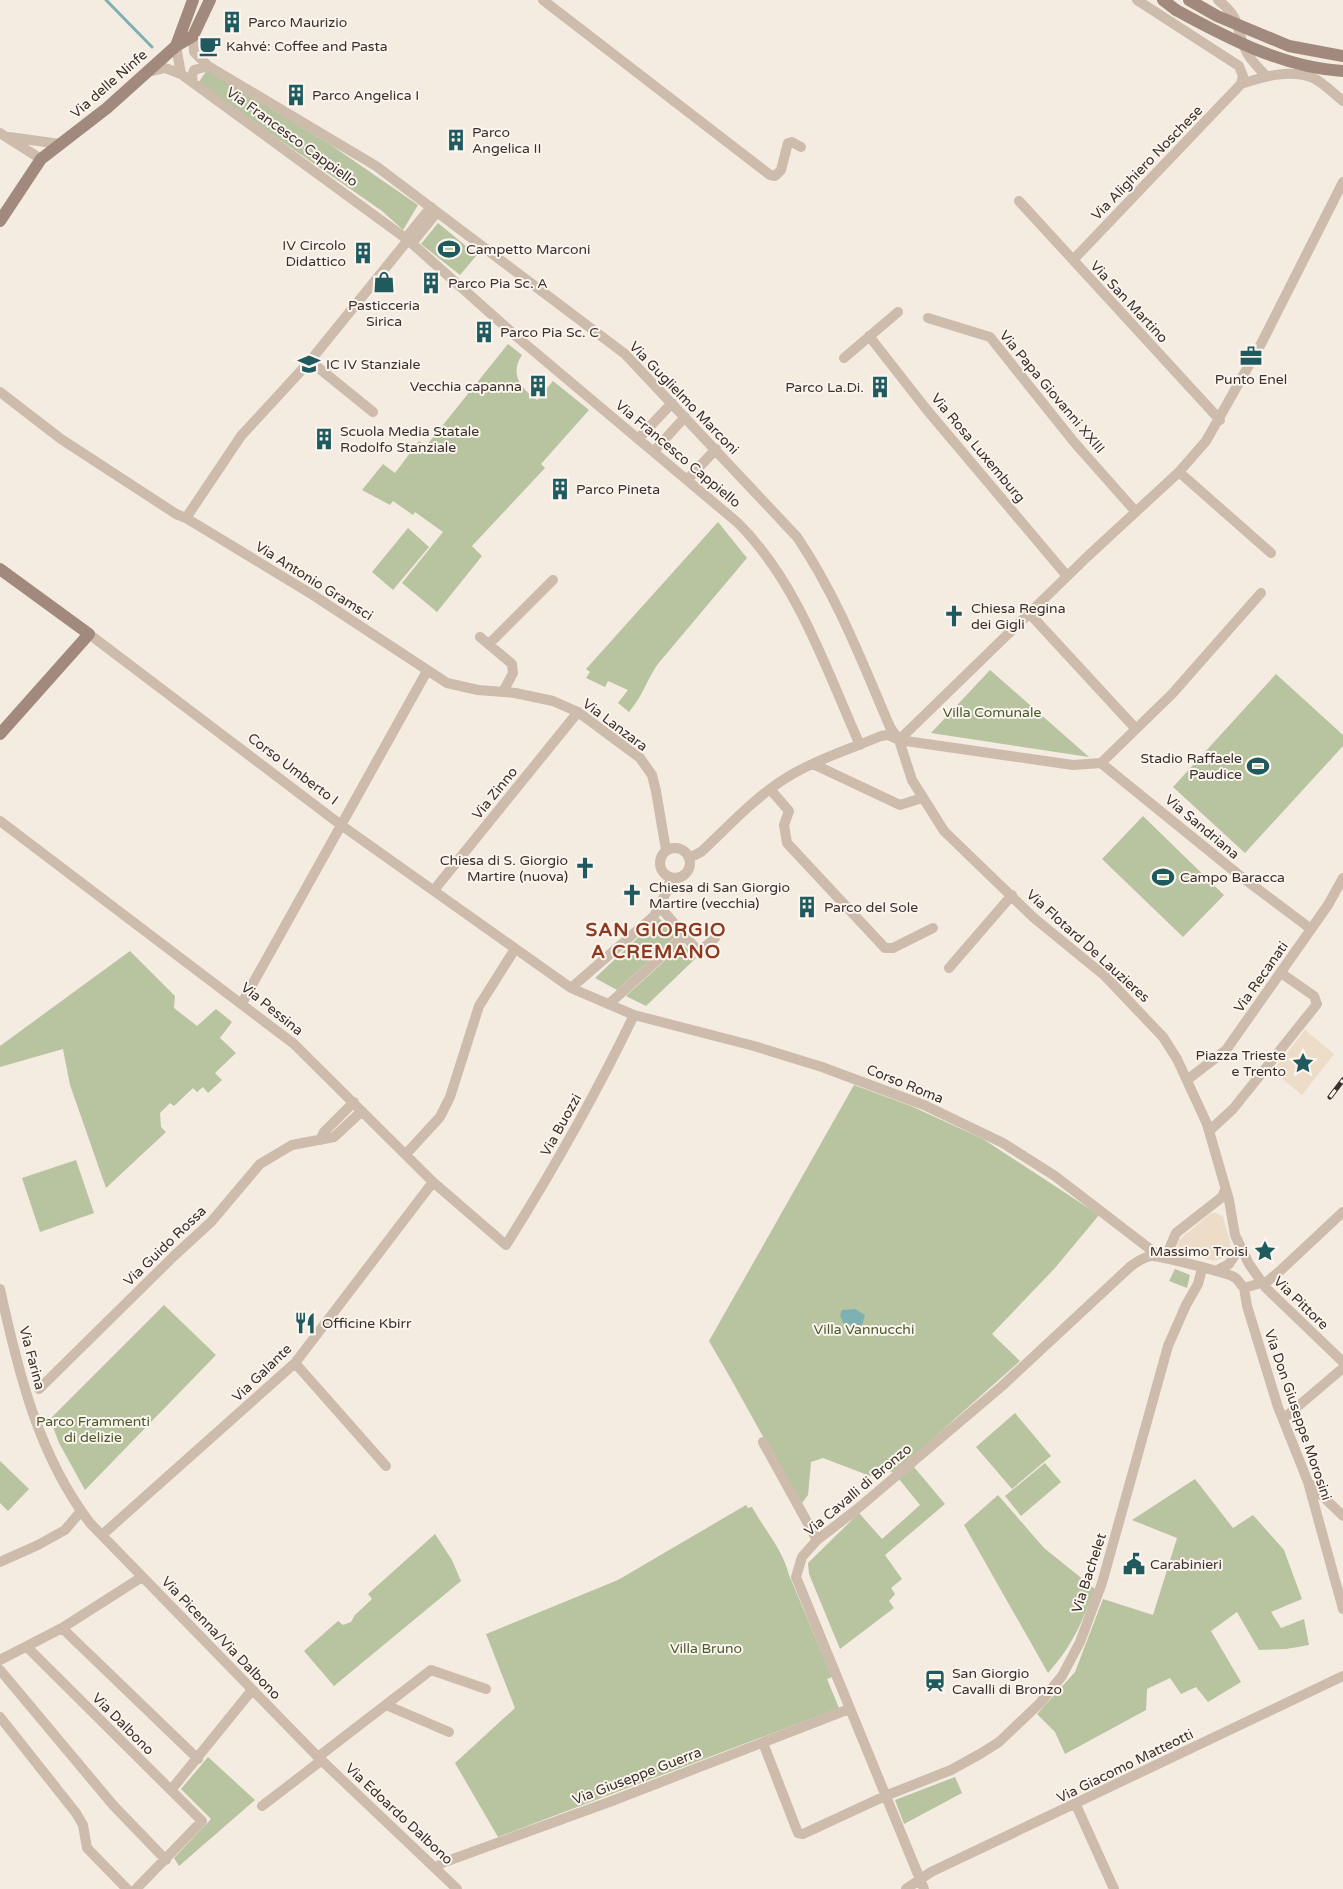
<svg xmlns="http://www.w3.org/2000/svg" width="1343" height="1889" viewBox="0 0 1343 1889" font-family="'Varela Round',sans-serif">
	<style>
		.green { fill: #b8c4a0 }
		.plaza { fill: #ecdcc8 }
		.water { fill: #7fb0b2 }
		.lines { fill: none; stroke-linecap: round; stroke-linejoin: round }
		.stream { stroke: #7fb0b2; stroke-width: 3 }
		.minor { stroke: #cdbbac; stroke-width: 10 }
		.secondary { stroke: #a18a7d; stroke-width: 12 }
		.rail-casing { stroke: #3b302b; stroke-width: 5 }
		.rail { stroke: #fbf5ee; stroke-width: 3; stroke-dasharray: 9; stroke-linecap: butt }
		.secondary-bridge { stroke: #a18a7d; stroke-width: 12 }
		.labels { text-anchor: middle; dominant-baseline: central; stroke-width: 4; stroke-linejoin: round; paint-order: stroke }
		.poi-label { font-size: 14px; fill: #3b302b; stroke: #fbf5ee; text-anchor: start }
		.street-label { font-size: 14px; fill: #3b302b; stroke: #fbf5ee }
		.park-label { font-size: 14px; fill: #4a5a2e; stroke: #fbf5ee }
		.district-label { font-size: 19px; font-weight: bold; letter-spacing: 1px; fill: #8c3b22; stroke: #fbf5ee }
	</style>
	<rect width="100%" height="100%" fill="#f4ebe1"/>
	<path class="green" d="M207,70L331,145L418,205L403,230L382,211L198,83Z
		M438,223L477,255L460,275L421,244Z
		M508,344L522,355C509,374 521,389 537,400L553,381L589,410L541,464L545,468L472,546L482,556L437,612L402,583L443,532L415,512L413,515L393,501L390,505L362,490L383,464L395,473L419,441L426,446Z
		M718,522L747,558L657,665C646,682 643,695 629,712L618,703L628,690L608,681L605,687L586,678L590,672L586,669Z
		M408,528L429,547L393,590L372,572Z
		M990,670L1089,757L931,733Z
		M1276,674L1343,735V746L1245,853L1173,787Z
		M1143,816L1224,895L1183,937L1102,859Z
		M659,918L674,933L675,937L617,990L595,978Z
		M683,944L696,958L646,1006L626,996Z
		M130,951L175,996L174,1008L197,1026L216,1009L232,1022L220,1038L236,1053L215,1073L222,1080L208,1093L203,1087L197,1092L193,1088L174,1106L170,1103L160,1113L161,1127L166,1132L106,1188L70,1085L63,1049L0,1067V1046Z
		M854,1085L911,1106L983,1139L1099,1215L1055,1268L992,1334L1020,1361L894,1473L887,1470L870,1476L823,1458L811,1462L808,1495L802,1503C769,1450 741,1395 709,1341Z
		M76,1160L94,1213L40,1232L22,1178Z
		M1175,1269L1190,1275L1187,1288L1169,1281Z
		M164,1305L216,1355L85,1490L59,1443L50,1419Z
		M1015,1413L1051,1456L1012,1489L976,1447Z
		M0,1461L29,1489L8,1511L0,1503Z
		M1045,1463L1061,1482L1021,1516L1005,1496Z
		M914,1467L945,1504L885,1555L902,1579L891,1588L895,1594L889,1601L894,1608L840,1649L809,1574L808,1563L859,1513L882,1539L920,1505L899,1479Z
		M1195,1479L1233,1528L1253,1515L1284,1550L1302,1599L1271,1612L1281,1628L1304,1619L1309,1645L1286,1649L1259,1650L1237,1612L1211,1631L1241,1682L1208,1702L1196,1687L1181,1694L1170,1678L1147,1689L1146,1710L1065,1754L1055,1732L1037,1714L1075,1672L1103,1599L1153,1615L1177,1538L1132,1520Z
		M998,1495L1044,1548L1095,1589C1081,1624 1073,1645 1048,1673L964,1525Z
		M746,1505L748,1508L752,1507C764,1529 783,1550 789,1575L832,1677L827,1679L839,1708L498,1837L455,1763L515,1708L486,1634L618,1580Z
		M435,1534L452,1560L461,1581L334,1686L304,1651L338,1621L343,1625L351,1622L355,1615L372,1599L368,1594Z
		M208,1757L255,1800L179,1866L174,1858L211,1819L181,1789Z
		M955,1777L962,1793L904,1824L895,1800Z"/>
	<path class="plaza" d="M1305,1030L1334,1054L1302,1095L1273,1071Z
		M1211,1213H1216L1223,1217L1230,1242V1250L1226,1257L1214,1261L1179,1250L1177,1245L1179,1240Z"/>
	<path class="water" d="M855,1309L865,1315L862,1325H844L840,1315L842,1310Z"/>
	<g class="lines">
		<path class="stream" d="M106,0L152,47"/>
		<path class="minor" d="M543,0L770,175L775,176L781,170L788,143L792,142L801,147
			M1137,0L1239,66L1243,76L1241,84
			M1218,0C1243,20 1234,26 1246,51C1250,60 1259,68 1266,76
			M193,36L194,52L208,66L376,166L625,354L797,537C837,596 862,662 890,727L899,740L912,780L944,831L1034,918L1105,976L1163,1037L1177,1059L1207,1124L1229,1200L1235,1235L1249,1264L1266,1288L1343,1362
			M176,46L181,74
			M148,72L165,68L181,74L408,240L517,337L738,523C798,583 826,669 860,745
			M193,83L192,76L194,70L208,66
			M0,133L41,159
			M9,137L60,144
			M1019,201L1220,420
			M406,238L431,207
			M412,243L437,212
			M1073,260L1241,84C1262,77 1289,69 1311,77C1322,81 1334,94 1343,101
			M928,318L990,337L1074,442L1136,512
			M869,336L927,410L1067,576
			M844,358L898,312
			M310,361L373,412
			M0,392L61,439L176,514L186,518L313,595L447,683L478,690L515,693L553,701L578,712L640,758L652,775L656,791L666,850
			M639,438L672,403
			M654,451L685,417
			M1179,472L1271,553
			M688,479L716,449
			M186,518L241,436L310,361L408,240
			M1029,613L1136,729
			M89,634L341,825L571,988L634,1015L754,1046L822,1067L924,1105L1003,1143L1055,1176L1159,1256
			M480,637L512,664L513,673L503,692
			M489,644L553,580
			M899,740L1088,556L1179,472L1206,441L1261,344L1343,182
			M1101,763L1239,875L1311,929
			M813,764L900,805L922,798
			M770,789L789,811L784,825L787,843L885,948H893L933,928
			M0,821L294,1044L433,1182L506,1245C553,1170 596,1094 634,1015
			M660 863a15 15 0 1 1 30 0a15 15 0 1 1-30 0Z
			M689,858L701,852C728,827 754,798 786,778C815,760 850,749 881,736L888,735L899,740L1073,765L1101,763L1172,694L1261,593
			M434,890L578,712
			M660,907L699,952L715,938
			M949,968L1012,895
			M571,988L654,916L668,889L670,878
			M242,1003L427,671
			M609,1004L685,935
			M1187,1080L1226,1050L1328,905L1343,878
			M1209,1131L1233,1109L1317,1004L1314,996L1281,973
			M320,1140L324,1132L354,1102
			M406,1154L440,1117L450,1097L479,1006L515,949
			M1183,1262L1172,1252L1170,1247L1176,1233L1222,1197L1225,1190
			M1218,1270L1229,1264L1240,1248
			M1244,1288L1247,1306L1278,1407L1308,1482L1343,1609
			M1244,1288L1268,1281L1281,1270L1343,1212
			M0,1289C18,1371 38,1455 90,1523L318,1757L457,1889
			M295,1363L386,1466
			M39,1389L175,1255L211,1222L260,1164L292,1145L334,1137L362,1111
			M1283,1419L1343,1368
			M763,1442L817,1540
			M1308,1482L1343,1516
			M102,1535L295,1363L433,1182
			M0,1562L38,1545L65,1530L81,1511
			M62,1628L198,1759
			M27,1647L202,1821L136,1889
			M0,1660L62,1628L142,1577
			M0,1670L113,1805L166,1860
			M386,1705L449,1732
			M0,1717L76,1813L83,1825L87,1848L127,1889
			M763,1743L798,1833L803,1834L885,1796L951,1770L980,1754L999,1742L1040,1703L1062,1676L1080,1642L1102,1583L1168,1346L1186,1305L1198,1284L1202,1269
			M318,1757L431,1670L486,1689
			M171,1790L252,1690
			M1076,1805L1114,1889
			M262,1806L322,1760
			M436,1868L442,1863L612,1801L849,1709
			M906,1889L931,1872L1343,1676
			M924,1889L796,1577L802,1557L817,1540L856,1510L1002,1386L1131,1266C1137,1262 1143,1257 1151,1256C1157,1255 1228,1273 1234,1277C1238,1279 1241,1285 1244,1288"/>
		<path class="secondary" d="M1163,0L1176,10
			M176,46L193,0
			M0,221L41,159L107,108L176,46L193,36L210,0
			M0,569L89,634L0,734"/>
		<g class="rail-casing">
			<path id="rail" d="M1330,1097L1343,1080"/>
		</g>
		<use href="#rail" class="rail"/>
		<path class="secondary-bridge" d="M1189,0L1217,16L1289,46L1343,56
			M1176,10C1227,38 1285,68 1343,71"/>
	</g>
	<defs>
		<g id="building-bare" transform="scale(1.725)"><path d="M-4-6H4V6H1V3H-1V6H-4ZM-2.5-4.3h1.7v1.8h-1.7ZM.8-4.3h1.7v1.8H.8ZM-2.5-1h1.7V.8h-1.7ZM.8-1h1.7V.8H.8Z" fill="#1f5a5e" stroke="#fbf5ee" stroke-width="2.5" paint-order="stroke"/></g>
		<g id="cafe-bare" transform="scale(1.725)"><path d="M-5.5-4.5H6V0H3Q3 3.5 0 3.5H-2.5Q-5.5 3.5-5.5 0ZM3-3.2v2h1.7v-2ZM-6 4.5H4V6H-6Z" fill="#1f5a5e" stroke="#fbf5ee" stroke-width="2.5" paint-order="stroke"/></g>
		<g id="stadium-bare" transform="scale(1.725)"><path d="M0-5a6.5 5 0 1 0 0 10a6.5 5 0 1 0 0-10ZM-3.5-1.8h7v3.6h-7Z" fill="#1f5a5e" stroke="#fbf5ee" stroke-width="2.5" paint-order="stroke"/></g>
		<g id="shop-bare" transform="scale(1.725)"><path d="M-5-2.5h2.3a2.7 3.5 0 0 1 5.4 0H5L5.5 6h-11ZM-1.5-2.5h3a1.5 2.3 0 0 0-3 0Z" fill="#1f5a5e" stroke="#fbf5ee" stroke-width="2.5" paint-order="stroke"/></g>
		<g id="office-bare" transform="scale(1.725)"><path d="M-6-3h4V-5.5h4V-3h4V5H-6ZM-1-4.5V-3h2v-1.5ZM-6 0V1H6V0Z" fill="#1f5a5e" stroke="#fbf5ee" stroke-width="2.5" paint-order="stroke"/></g>
		<g id="school-bare" transform="scale(1.725)"><path d="M0-5L7-2L0 1L-7-2ZM-4 1L0 2.5L4 1V4Q0 6-4 4Z" fill="#1f5a5e" stroke="#fbf5ee" stroke-width="2.5" paint-order="stroke"/></g>
		<g id="church-bare" transform="scale(1.725)"><path d="M-1.2-6h2.4v3.5h3.3v2.4h-3.3V6h-2.4V-.1h-3.3v-2.4h3.3Z" fill="#1f5a5e" stroke="#fbf5ee" stroke-width="2.5" paint-order="stroke"/></g>
		<g id="sight-bare" transform="scale(1.725)"><path d="M0-6L1.8-2.2L6-1.7L2.9 1.2L3.7 5.4L0 3.3L-3.7 5.4L-2.9 1.2L-6-1.7L-1.8-2.2Z" fill="#1f5a5e" stroke="#fbf5ee" stroke-width="2.5" paint-order="stroke"/></g>
		<g id="restaurant-bare" transform="scale(1.725)"><path d="M-5-6h1v4h1v-4h1v4h1v-4h1v5L-1.5 .5V6h-2V.5L-5-1ZM5-6V6H3V1.5H1.5Q1.5-4 5-6Z" fill="#1f5a5e" stroke="#fbf5ee" stroke-width="2.5" paint-order="stroke"/></g>
		<g id="civic-bare" transform="scale(1.725)"><path d="M-.6-6.5H3V-4.5H.6V-3L4-1V1h2V6H-6V1h2V-1L-.6-3ZM-1.2 2.5V6h2.4V2.5Z" fill="#1f5a5e" stroke="#fbf5ee" stroke-width="2.5" paint-order="stroke"/></g>
		<g id="station-bare" transform="scale(1.725)"><path d="M-3-6H3Q5-6 5-4V2Q5 4 3 4L4.5 6H3L1.5 4h-3L-3 6H-4.5L-3 4Q-5 4-5 2V-4Q-5-6-3-6ZM-3.5-4v3h7v-3ZM-3.5 1v1.5H-2V1ZM2 1v1.5H3.5V1Z" fill="#1f5a5e" stroke="#fbf5ee" stroke-width="2.5" paint-order="stroke"/></g>
	</defs>
	<g fill-rule="evenodd">
		<use href="#building-bare" x="232" y="22"/>
		<use href="#cafe-bare" x="210" y="46"/>
		<use href="#building-bare" x="296" y="95"/>
		<use href="#building-bare" x="456" y="140"/>
		<use href="#stadium-bare" x="449" y="249"/>
		<use href="#building-bare" x="363" y="253"/>
		<use href="#shop-bare" x="384" y="282"/>
		<use href="#building-bare" x="431" y="283"/>
		<use href="#building-bare" x="484" y="332"/>
		<use href="#office-bare" x="1251" y="356"/>
		<use href="#school-bare" x="309" y="364"/>
		<use href="#building-bare" x="538" y="386"/>
		<use href="#building-bare" x="880" y="387"/>
		<use href="#building-bare" x="324" y="439"/>
		<use href="#building-bare" x="560" y="489"/>
		<use href="#church-bare" x="954" y="616"/>
		<use href="#stadium-bare" x="1258" y="766"/>
		<use href="#church-bare" x="585" y="868"/>
		<use href="#stadium-bare" x="1163" y="877"/>
		<use href="#church-bare" x="632" y="895"/>
		<use href="#building-bare" x="807" y="907"/>
		<use href="#sight-bare" x="1303" y="1063"/>
		<use href="#sight-bare" x="1265" y="1251"/>
		<use href="#restaurant-bare" x="305" y="1323"/>
		<use href="#civic-bare" x="1134" y="1564"/>
		<use href="#station-bare" x="935" y="1681"/>
	</g>
	<g class="labels">
		<g class="poi-label">
			<text x="248" y="22">Parco Maurizio</text>
			<text x="226" y="46">Kahvé: Coffee and Pasta</text>
			<text x="312" y="95">Parco Angelica I</text>
			<text x="472" y="132">Parco<tspan x="472" dy="16">Angelica II</tspan></text>
			<text x="346" y="245" text-anchor="end">IV Circolo<tspan x="346" dy="16">Didattico</tspan></text>
			<text x="466" y="249">Campetto Marconi</text>
			<text x="448" y="283">Parco Pia Sc. A</text>
			<text x="384" y="305" text-anchor="middle">Pasticceria<tspan x="384" dy="16">Sirica</tspan></text>
			<text x="500" y="332">Parco Pia Sc. C</text>
			<text x="326" y="364">IC IV Stanziale</text>
			<text x="1251" y="379" text-anchor="middle">Punto Enel</text>
			<text x="522" y="386" text-anchor="end">Vecchia capanna</text>
			<text x="864" y="387" text-anchor="end">Parco La.Di.</text>
			<text x="340" y="431">Scuola Media Statale<tspan x="340" dy="16">Rodolfo Stanziale</tspan></text>
			<text x="576" y="489">Parco Pineta</text>
			<text x="971" y="608">Chiesa Regina<tspan x="971" dy="16">dei Gigli</tspan></text>
			<text x="1242" y="758" text-anchor="end">Stadio Raffaele<tspan x="1242" dy="16">Paudice</tspan></text>
			<text x="568" y="860" text-anchor="end">Chiesa di S. Giorgio<tspan x="568" dy="16">Martire (nuova)</tspan></text>
			<text x="1180" y="877">Campo Baracca</text>
			<text x="649" y="887">Chiesa di San Giorgio<tspan x="649" dy="16">Martire (vecchia)</tspan></text>
			<text x="824" y="907">Parco del Sole</text>
			<text x="1286" y="1055" text-anchor="end">Piazza Trieste<tspan x="1286" dy="16">e Trento</tspan></text>
			<text x="1248" y="1251" text-anchor="end">Massimo Troisi</text>
			<text x="322" y="1323">Officine Kbirr</text>
			<text x="1150" y="1564">Carabinieri</text>
			<text x="952" y="1673">San Giorgio<tspan x="952" dy="16">Cavalli di Bronzo</tspan></text>
		</g>
		<g class="street-label">
			<text transform="translate(109 84) rotate(-41)">Via delle Ninfe</text>
			<text transform="translate(292 137) rotate(36)">Via Francesco Cappiello</text>
			<text transform="translate(1147 163) rotate(-46)">Via Alighiero Noschese</text>
			<text transform="translate(1129 302) rotate(47)">Via San Martino</text>
			<text transform="translate(1052 392) rotate(50)">Via Papa Giovanni XXIII</text>
			<text transform="translate(684 398) rotate(46)">Via Guglielmo Marconi</text>
			<text transform="translate(978 448) rotate(50)">Via Rosa Luxemburg</text>
			<text transform="translate(678 454) rotate(40)">Via Francesco Cappiello</text>
			<text transform="translate(314 581) rotate(32)">Via Antonio Gramsci</text>
			<text transform="translate(615 725) rotate(37)">Via Lanzara</text>
			<text transform="translate(293 769) rotate(37)">Corso Umberto I</text>
			<text transform="translate(495 793) rotate(-51)">Via Zinno</text>
			<text transform="translate(1202 827) rotate(40)">Via Sandriana</text>
			<text transform="translate(1088 946) rotate(42)">Via Flotard De Lauzieres</text>
			<text transform="translate(1261 977) rotate(-55)">Via Recanati</text>
			<text transform="translate(272 1009) rotate(39)">Via Pessina</text>
			<text transform="translate(905 1084) rotate(22)">Corso Roma</text>
			<text transform="translate(561 1125) rotate(-61)">Via Buozzi</text>
			<text transform="translate(165 1246) rotate(-44)">Via Guido Rossa</text>
			<text transform="translate(1301 1303) rotate(44)">Via Pittore</text>
			<text transform="translate(32 1358) rotate(75)">Via Farina</text>
			<text transform="translate(262 1373) rotate(-44)">Via Galante</text>
			<text transform="translate(1298 1415) rotate(71)">Via Don Giuseppe Morosini</text>
			<text transform="translate(858 1490) rotate(-40)">Via Cavalli di Bronzo</text>
			<text transform="translate(1089 1573) rotate(-72)">Via Bachelet</text>
			<text transform="translate(221 1638) rotate(46)">Via Picenna/Via Dalbono</text>
			<text transform="translate(123 1724) rotate(45)">Via Dalbono</text>
			<text transform="translate(1125 1766) rotate(-26)">Via Giacomo Matteotti</text>
			<text transform="translate(637 1776) rotate(-21)">Via Giuseppe Guerra</text>
			<text transform="translate(399 1814) rotate(43)">Via Edoardo Dalbono</text>
		</g>
		<g class="park-label">
			<text x="992" y="712">Villa Comunale</text>
			<text x="864" y="1329">Villa Vannucchi</text>
			<text x="93" y="1421">Parco Frammenti<tspan x="93" dy="16">di delizie</tspan></text>
			<text x="706" y="1648">Villa Bruno</text>
		</g>
		<g class="district-label">
			<text x="656" y="930">SAN GIORGIO<tspan x="656" dy="22">A CREMANO</tspan></text>
		</g>
	</g>
</svg>
